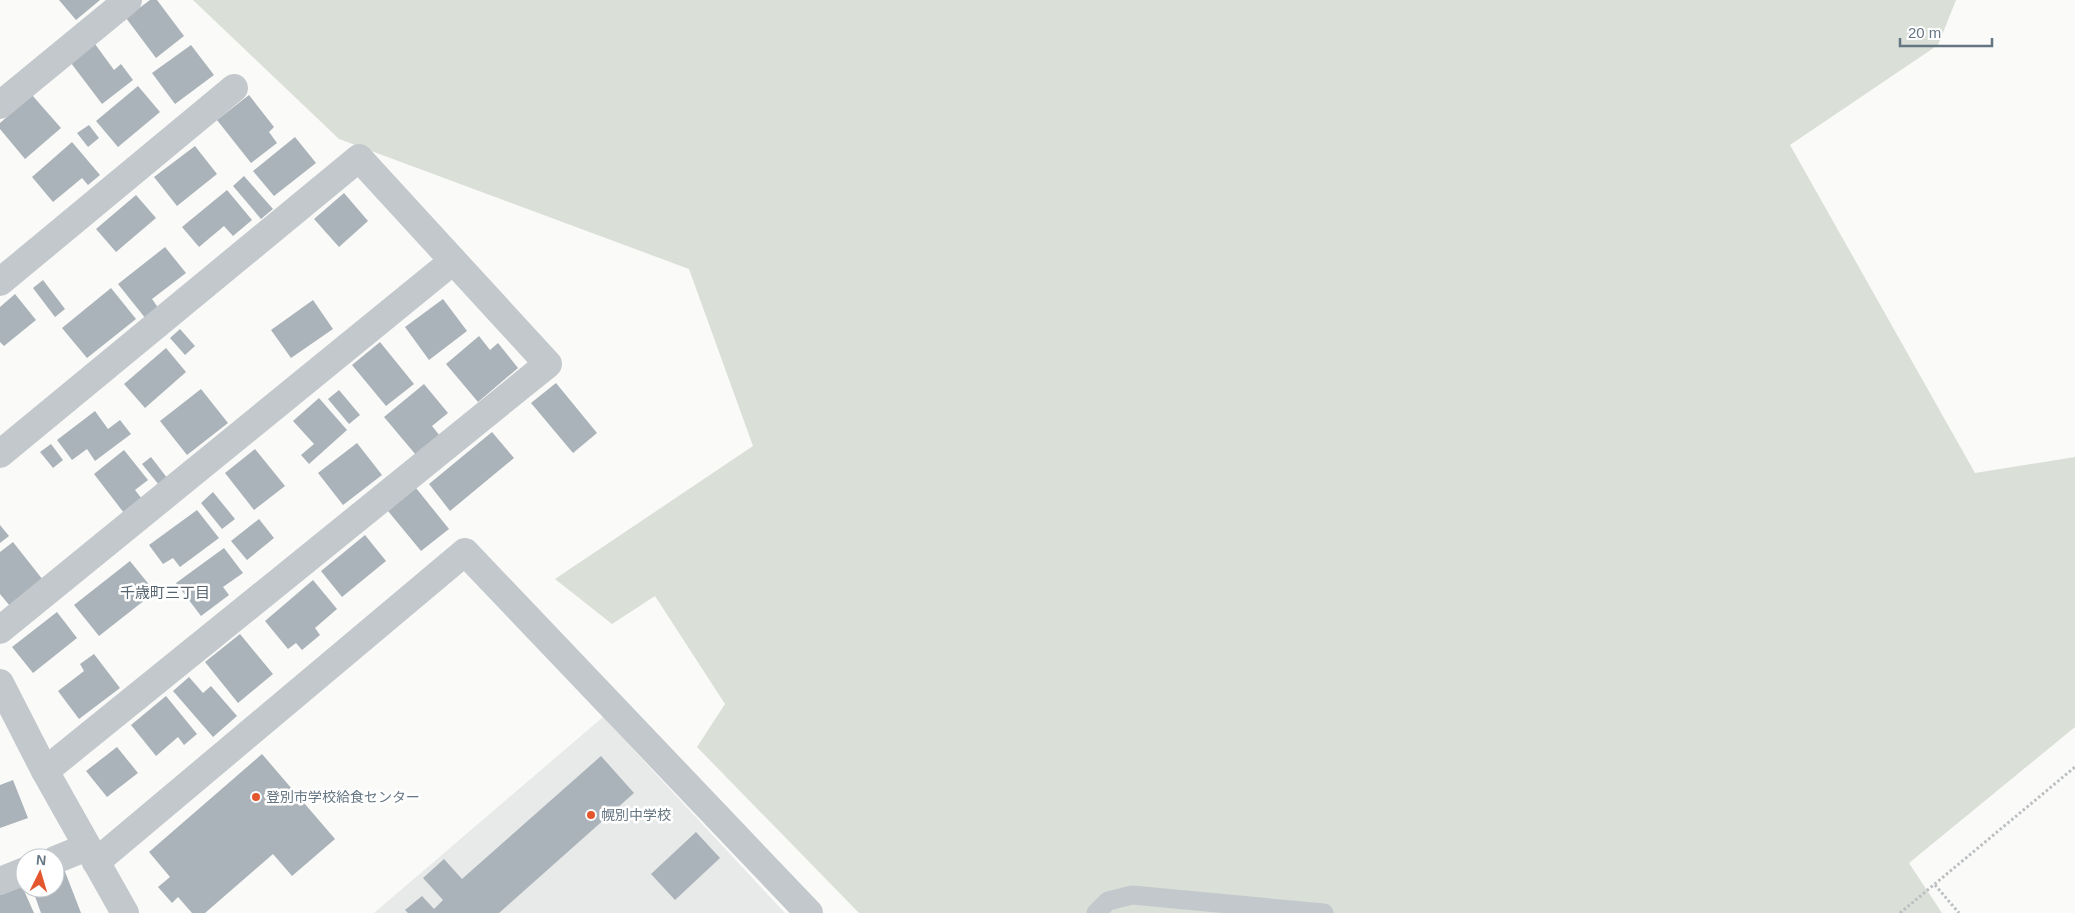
<svg xmlns="http://www.w3.org/2000/svg" width="2075" height="913" viewBox="0 0 2075 913" font-family="Helvetica,'Noto Sans JP',sans-serif">
	<style>
		.built { fill: #e8e9e9 }
		.green { fill: #dadfd7 }
		.building { fill: #aab3b9 }
		.lines { fill: none; stroke-linecap: round; stroke-linejoin: round }
		.path { stroke: #bbbfc2; stroke-width: 3; stroke-dasharray: 2.5 2.5; stroke-linecap: butt }
		.service { stroke: #c3c8cc; stroke-width: 19 }
		.minor { stroke: #c3c8cc; stroke-width: 28 }
		.tertiary { stroke: #c3c8cc; stroke-width: 28 }
		.poi-dot { fill: #e4572e; stroke: #fff; stroke-width: 2 }
		.labels { text-anchor: middle; dominant-baseline: central; stroke-width: 5; stroke-linejoin: round; paint-order: stroke }
		.poi-label { font-size: 14px; fill: #657683; stroke: #fff; text-anchor: start }
		.neighbourhood-label { font-size: 15px; fill: #57646e; stroke: #fff }
	</style>
	<rect width="100%" height="100%" fill="#fafaf8"/>
	<path class="built" d="M603,717L785,913H374Z"/>
	<path class="green" d="M193,0H1956L1938,45L1790,145L1975,473L2075,457V727L1909,863L1942,913H859L697,747L725,704L655,596L612,624L555,579L753,446L689,269L339,139Z"/>
	<path class="building" d="M59,0H100L76,20Z
		M150,0H157L184,36L156,58L126,18Z
		M95,44L114,70L121,64L133,80L102,104L71,63Z
		M191,45L214,75L175,104L152,73Z
		M138,86L160,112L118,147L96,121Z
		M32,95L61,128L25,159L0,129V123Z
		M249,95L274,127L269,132L277,143L251,163L217,120Z
		M89,125L99,138L88,147L77,133Z
		M295,137L316,163L274,196L253,171Z
		M72,142L100,175L88,185L82,178L53,202L32,177Z
		M195,146L217,174L177,206L154,177Z
		M244,176L273,209L261,219L233,186Z
		M227,190L252,220L233,236L224,226L199,247L182,227Z
		M344,193L368,221L339,247L314,219Z
		M136,195L156,218L116,252L96,229Z
		M165,247L186,273L152,299L159,309L146,319L118,284Z
		M43,280L65,309L55,317L33,288Z
		M111,288L136,319L87,358L62,328Z
		M15,294L36,320L4,346L0,342V307Z
		M443,299L467,331L429,360L405,327Z
		M313,300L333,329L291,358L271,330Z
		M180,329L195,346L185,355L170,338Z
		M479,336L490,350L498,343L518,368L478,402L446,364Z
		M380,342L414,384L386,406L352,365Z
		M166,348L186,372L145,408L124,384Z
		M556,383L597,433L573,453L531,403Z
		M424,384L448,413L432,426L440,436L416,455L384,417Z
		M201,389L228,423L187,455L160,421Z
		M339,390L360,415L349,424L328,399Z
		M319,398L347,430L309,464L301,455L314,444L293,421Z
		M95,411L108,429L120,420L131,434L95,461L87,449L72,460L57,440Z
		M492,432L514,458L450,511L429,484Z
		M357,443L382,475L343,505L318,473Z
		M51,444L63,460L53,468L40,452Z
		M255,449L285,486L254,510L225,473Z
		M124,450L148,480L135,490L142,499L124,513L94,474Z
		M151,457L168,479L159,485L142,464Z
		M416,488L449,529L421,551L388,511Z
		M213,492L235,519L222,529L201,503Z
		M197,510L219,538L180,567L173,558L163,564L149,545Z
		M259,519L274,538L247,560L231,541Z
		M0,525L9,536L0,543Z
		M365,535L386,561L342,597L321,571Z
		M13,542L43,580L10,606L0,594V552Z
		M224,548L243,573L223,587L229,595L201,616L176,583Z
		M130,561L155,592L99,636L74,605Z
		M313,580L337,609L315,628L320,635L302,650L296,643L288,649L265,621Z
		M57,612L77,638L33,673L12,647Z
		M240,634L273,674L238,703L205,662Z
		M94,654L120,688L79,719L58,691L84,671L80,664Z
		M189,677L203,693L211,686L237,716L213,737L173,691Z
		M166,696L197,734L184,745L178,737L156,756L131,725Z
		M117,747L138,773L107,797L86,771Z
		M262,754L335,839L292,876L273,854L205,913H192L178,897L172,903L158,887L170,877L149,852Z
		M601,756L634,793L499,913H408L405,910L422,896L434,909L443,900L423,878L444,859L462,879Z
		M13,780L28,818L0,828V785Z
		M696,832L720,858L675,900L651,874Z
		M64,869L81,913H41L32,888H55V873Z
		M22,886L34,913H0V895Z"/>
	<g class="lines">
		<path class="path" d="M1935,885L1959,913
			M1900,913L2075,767"/>
		<path class="service" d="M1096,913L1108,901L1132,895L1324,913"/>
		<path class="minor" d="M0,105L128,0
			M0,282L234,88
			M0,454L359,158L548,364L45,771
			M0,630L453,261
			M55,860L87,847
			M96,862L465,552L809,913
			M0,881L25,871"/>
		<path class="tertiary" d="M0,683L45,771L125,913"/>
	</g>
	<g class="poi-dot">
		<circle cx="256" cy="797" r="5"/>
		<circle cx="591" cy="815" r="5"/>
	</g>
	<g class="labels">
		<g class="poi-label">
			<text x="266" y="797">登別市学校給食センター</text>
			<text x="601" y="815">幌別中学校</text>
		</g>
		<g class="neighbourhood-label">
			<text x="165" y="592">千歳町三丁目</text>
		</g>
	</g>
	<g transform="translate(40 873) rotate(5)"><circle r="24" fill="#ffffff" stroke="#c1c8cd"/>
	<path d="M0-4L9 19L0 12L-9 19Z" fill="#e4572e"/>
	<text y="-8" font-size="14" font-weight="bold" text-anchor="middle" fill="#657683">N</text>
	</g>
	<path d="M1900 38v8h92v-8" fill="none" stroke="#657683" stroke-width="2.5"/>
	<text x="1908" y="38" font-size="15" fill="#657683" stroke="#ffffff" stroke-width="4" paint-order="stroke">20 m</text>
</svg>
